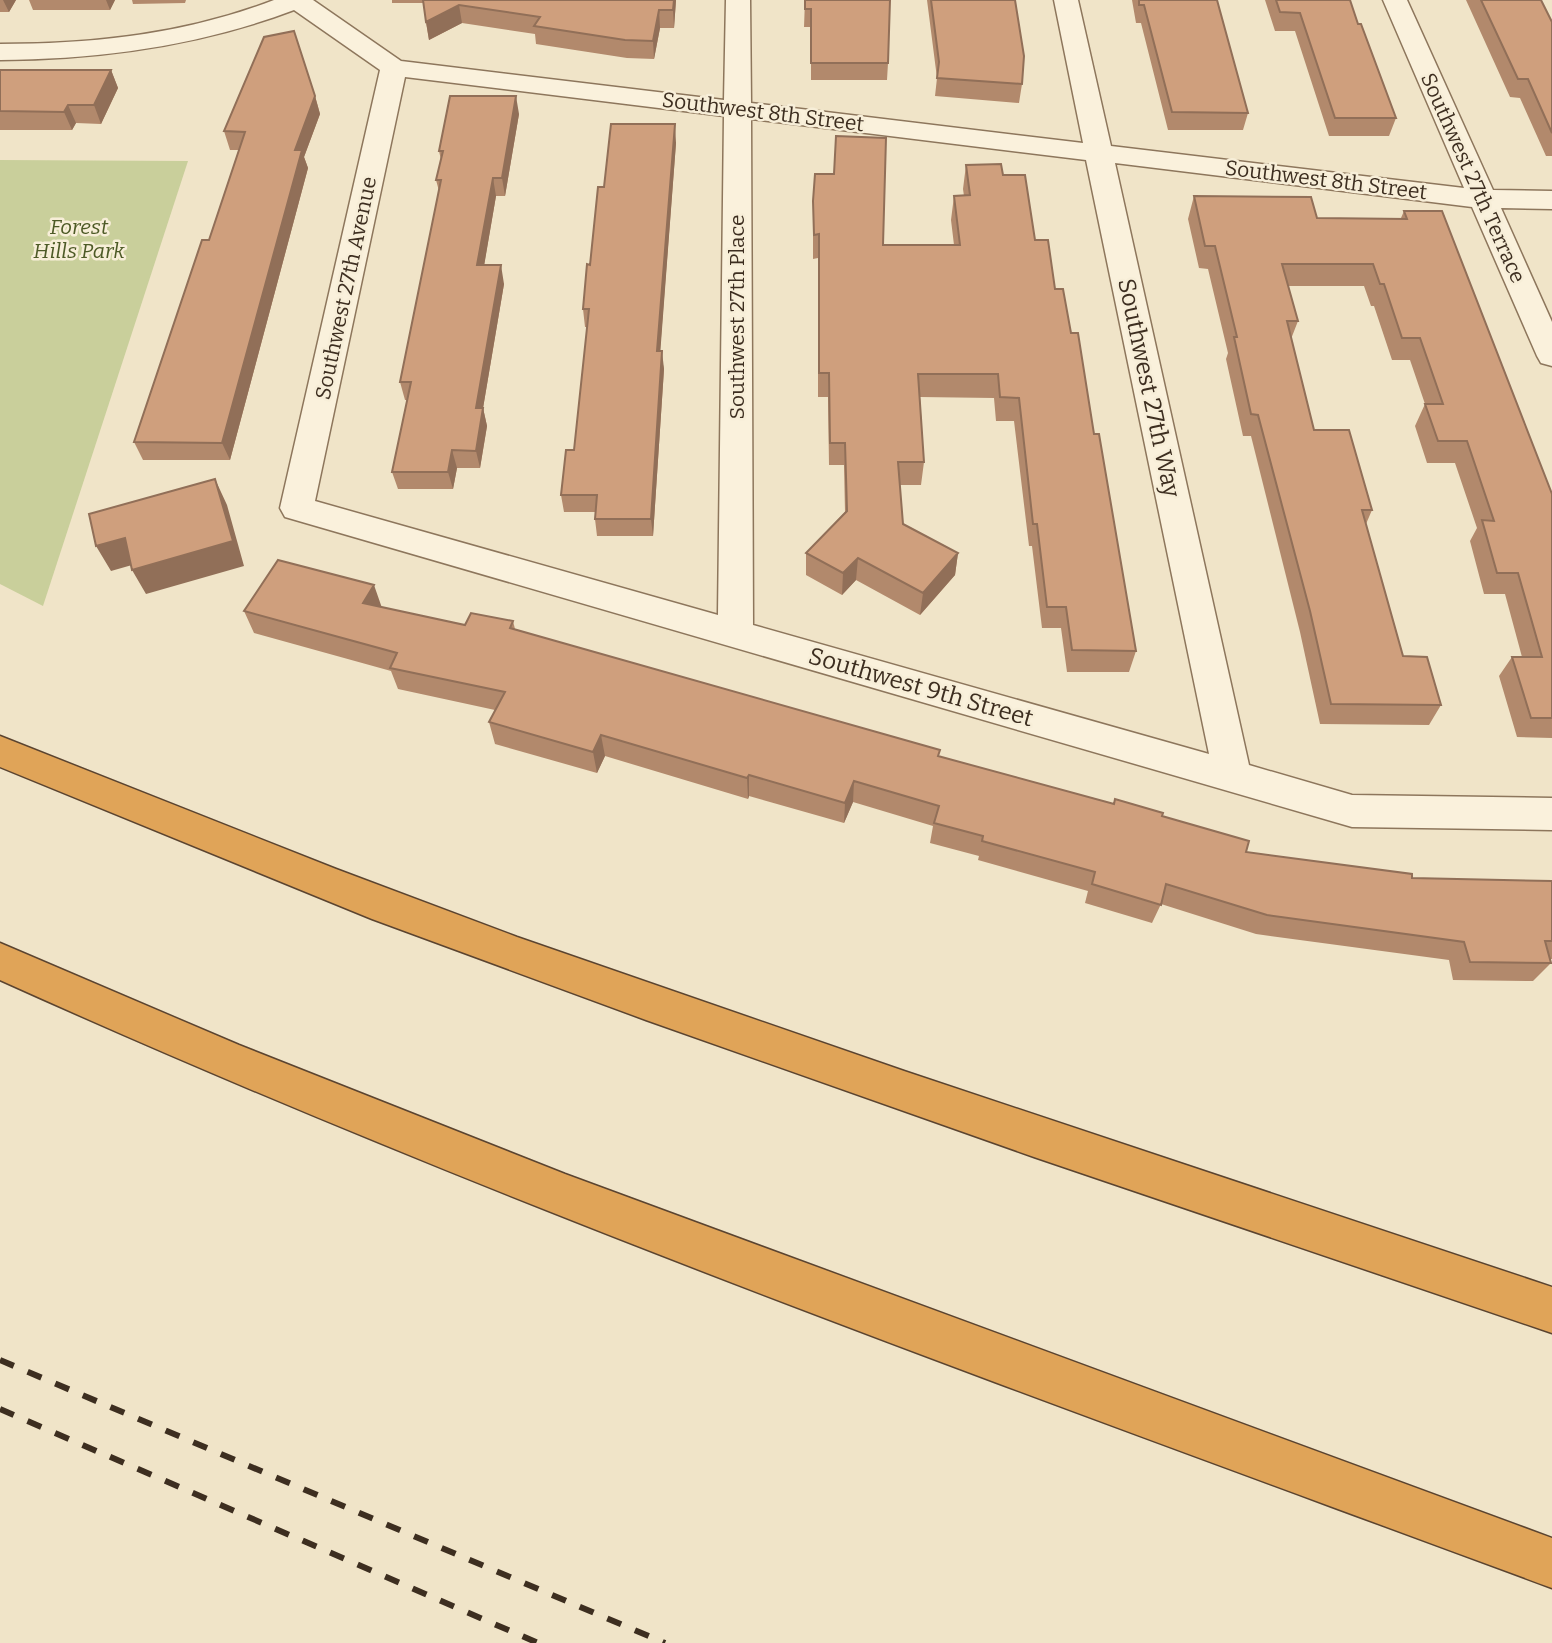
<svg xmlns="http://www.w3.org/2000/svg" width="1552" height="1643" viewBox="0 0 1552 1643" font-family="Bitter,serif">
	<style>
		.green { fill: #c9cf9b }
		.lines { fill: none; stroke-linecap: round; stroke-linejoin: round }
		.street-casing { stroke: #8d765c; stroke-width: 3 }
		.highway-casing { stroke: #5b4430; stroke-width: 3 }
		.street { fill: #faf1dc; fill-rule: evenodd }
		.highway { fill: #e0a458; fill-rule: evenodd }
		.rail { stroke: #3d2e20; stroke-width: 6; stroke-dasharray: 15 15; stroke-linecap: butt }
		.wall { fill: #b2896c }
		.shaded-wall { fill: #916f58 }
		.building { fill: #cf9f7d; stroke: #916f58; stroke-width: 2 }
		.labels { text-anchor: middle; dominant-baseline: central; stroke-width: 5; stroke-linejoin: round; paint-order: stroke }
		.far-street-label { font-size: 21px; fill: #3d2e20; stroke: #f7eed8 }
		.far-park-label { font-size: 21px; font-style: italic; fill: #4d5a26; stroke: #f7eed8 }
		.street-label { font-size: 24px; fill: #3d2e20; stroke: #f7eed8 }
	</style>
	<rect width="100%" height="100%" fill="#f0e4c8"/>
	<path class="green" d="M0,160L188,161L43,606L0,584Z"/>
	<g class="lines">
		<g class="street-casing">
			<path id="street" d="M274,0H313L401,61L724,100L726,0H750L751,103L1083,143L1054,0H1078L1111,146L1464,188L1383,0H1407L1493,190L1552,191V209L1501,208L1552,322V366L1541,363L1537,356L1472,207L1115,163L1249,765L1352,795L1552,798V830L1352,827L285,517L280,508L380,70L294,10C199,46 101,59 0,60V44C94,44 186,34 274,0ZM405,77L724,116L718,615L315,501ZM751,119L1086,160L1209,754L753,625Z"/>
		</g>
		<g class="highway-casing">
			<path id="highway" d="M0,736L336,869L517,937L904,1071L1552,1287V1333L1034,1157L646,1020L372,919L0,767Z
				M0,943L239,1045L565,1174L1552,1538V1588C1031,1395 507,1209 0,980Z"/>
		</g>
		<use href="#street" class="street"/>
		<use href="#highway" class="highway"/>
		<path class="rail" d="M0,1360L665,1643
			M0,1409L538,1643"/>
	</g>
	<path class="wall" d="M0,0H16L9,12H0Z
		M29,0H115L110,10H33Z
		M132,0H186L185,3L133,4Z
		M392,0H676L674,28H660L654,59L627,58L536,44L535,34L462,23L429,40L426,22L424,3H392Z
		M805,0L888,63L887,80H811V27H804Z
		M927,0H1015L1022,84L1019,103L935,96L937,78Z
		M1132,0H1217L1248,113L1243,130H1168L1141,23H1136Z
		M1265,0H1350L1358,24L1396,118L1389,136H1329L1295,31H1275Z
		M1466,0H1541L1552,22V156H1546L1520,98L1510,97Z
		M0,70H111L118,88L101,124L76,123L72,130H0Z
		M315,96L320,114L304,157L308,168L230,460H143L134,442L209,240L239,150H230L224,131Z
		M519,114L505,196H496L484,265L504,284L483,408L487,426L480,468H457L453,489H398L392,472L407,400H405L400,382L439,191L436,180L441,160L439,151Z
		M676,143L660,351L664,369L653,536H597L595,519L596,512H564L561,495L574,450L587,327H585L583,309L604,187Z
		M966,165L1003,175L1035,240L1055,289L1071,333L1094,434L1136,651L1129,672H1067L1061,628H1042L1032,546H1029L1014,421H996L994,398L920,397L924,462L921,485H900L903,524L958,553L955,575L920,615L856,580L842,595L806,575V553L845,512L844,465H829L828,397H818V258L813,259V201L883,245H954L951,220L954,196H964L963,189Z
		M1194,196L1317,218H1401L1404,211L1552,494V738L1517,737L1499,676L1512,657H1522L1505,594H1484L1470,541L1477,528L1455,463H1427L1415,426L1425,404L1410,360H1392L1374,306H1371L1364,286H1288L1298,321L1291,339L1314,430L1372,510L1366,524L1403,656L1441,705L1429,725L1320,724L1300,632L1251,436H1243L1226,359L1228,353L1208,269L1199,268L1188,219Z
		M382,607L465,625L513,621L515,629L939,757L1114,804L1162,816L1246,852L1412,878L1552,881V959H1550L1551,963L1533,981L1453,980L1449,960L1256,934L1161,904L1152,923L1085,903L1088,891L978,860L979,856L930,843L933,826L853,802L844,823L749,796L748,799L605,756L597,773L495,744L489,722L495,710L398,689L391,671L254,633L244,611Z"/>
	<path class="shaded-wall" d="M3,0H16L9,12Z
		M106,0H115L110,10Z
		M674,0H676L674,28L673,10Z
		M459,5L462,23L429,40L426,22Z
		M659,10L660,28L654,59L653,41Z
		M111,70L118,88L101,124L94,105Z
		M315,96L320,114L304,157L308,168L230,460L222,443L295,150Z
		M516,96L519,114L505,196L502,178Z
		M68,105L76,123L72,130L64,112Z
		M675,124L676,143L659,369L657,351Z
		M493,178L496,196L481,284L477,265Z
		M501,265L504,284L480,426L476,408Z
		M662,351L664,369L653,536L651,519Z
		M483,408L487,426L480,468L476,451Z
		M452,450L457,468L453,489L448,472Z
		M215,479L227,505L244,566L146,594L132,570Z
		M125,538L139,563L111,571L96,546Z
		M958,553L955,575L920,615L923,593Z
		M858,558L856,580L842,595L843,573Z
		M374,585L382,608L363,603Z
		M601,735L605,756L597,773L593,752Z
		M749,775V796L748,799L747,778Z
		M854,781L853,802L844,823L845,803Z"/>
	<path class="building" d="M423,0H674L673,10H659L653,41L625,40L534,26L540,17L459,5L426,22Z
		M805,0H890L888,63H811V9H805Z
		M931,0H1015L1024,56L1022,84L937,78L939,62Z
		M1139,0H1217L1248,113L1172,112L1144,5H1139Z
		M1276,0H1350L1358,24H1361L1396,118H1335L1300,13L1280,12Z
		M1481,0H1541L1552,22V133L1528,79H1518Z
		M294,31L315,96L295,150H302L222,443L134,442L202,240H209L245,132L224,131L264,37Z
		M0,70H111L94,105H68L64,112L0,111Z
		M450,96H516L502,178H493L477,265H501L476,408H483L476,451L452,450L448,472H392L411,382H400L441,180H436L443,151H439Z
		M611,124H675L657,351H662L651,519H595L597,495H561L566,450H574L589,309H583L587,264L590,265L598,187H604Z
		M836,136L886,138L883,245H960L954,196L970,195L966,165L1001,164L1003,175H1025L1035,240H1048L1055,289H1063L1071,333H1078L1094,434H1099L1136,651L1072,650L1066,607H1047L1037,524H1033L1019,398L1000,397L998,374H918L924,462H898L903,524L958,553L923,593L858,558L843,573L806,553L847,511L845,443H830L829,373H819V234L814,235L813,201L815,174H834Z
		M1194,196L1311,197L1317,218L1407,219L1404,211H1442L1552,494V718H1531L1512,657H1542L1518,573H1497L1482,520L1494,521L1467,441H1438L1425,404H1443L1420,338H1402L1384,284H1380L1373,264H1282L1298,321H1287L1314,430H1349L1372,510H1362L1403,656L1427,657L1441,705L1331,704L1310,611L1258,415L1251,414L1234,337H1237L1215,246H1205Z
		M215,479L233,541L132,570L125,538L96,546L89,514Z
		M278,560L374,585L363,603L465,625L471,613L513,621L510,628L940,750L938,756L1114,804L1115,799L1163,813L1162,816L1249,841L1246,852L1412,874V878L1552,881V941H1545L1551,963L1470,962L1464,942L1267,915L1166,884L1161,905L1092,884L1095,872L982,841L983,836L934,823L939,806L854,781L845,803L749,775L747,778L601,735L593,752L489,722L505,692L390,668L397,653L244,611Z"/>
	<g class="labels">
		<g class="far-street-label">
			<text transform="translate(763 112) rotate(7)">Southwest 8th Street</text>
			<text transform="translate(1473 178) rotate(66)">Southwest 27th Terrace</text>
			<text transform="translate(1326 180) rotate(7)">Southwest 8th Street</text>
			<text transform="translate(346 288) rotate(-78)">Southwest 27th Avenue</text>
			<text transform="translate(737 317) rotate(-90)">Southwest 27th Place</text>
		</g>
		<g class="far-park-label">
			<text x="79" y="227">Forest<tspan x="79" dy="24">Hills Park</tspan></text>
		</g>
		<g class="street-label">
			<text transform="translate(1149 388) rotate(78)">Southwest 27th Way</text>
			<text transform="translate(921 687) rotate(16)">Southwest 9th Street</text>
		</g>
	</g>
</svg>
